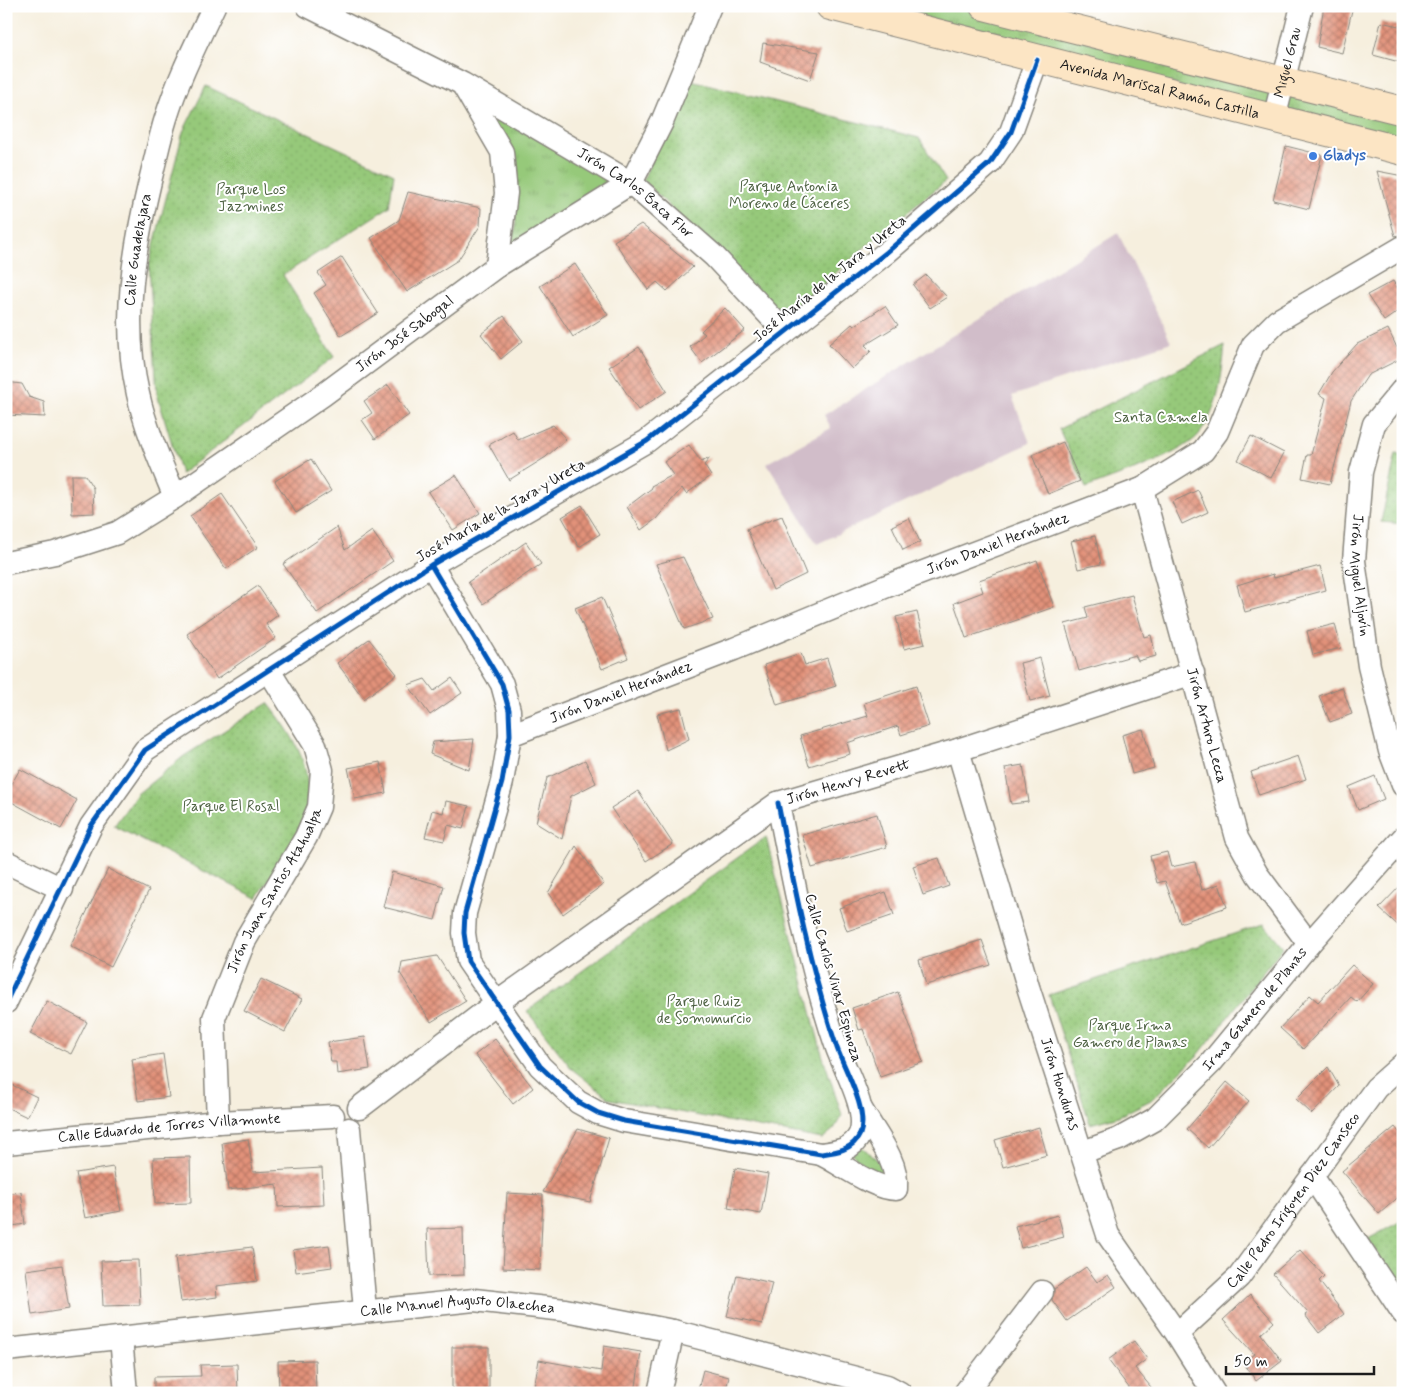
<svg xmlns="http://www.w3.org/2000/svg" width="1409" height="1399" viewBox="0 0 1409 1399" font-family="Mynerve,sans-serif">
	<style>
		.industrial { fill: #d1bdc9 }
		.grass { fill: url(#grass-tufts); stroke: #59724b }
		.park { fill: url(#park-dots); stroke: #59724b }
		.building { fill: url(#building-cross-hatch) }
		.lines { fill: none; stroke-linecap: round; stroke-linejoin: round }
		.street-casing { stroke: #89867d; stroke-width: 25 }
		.secondary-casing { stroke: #89867d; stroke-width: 30 }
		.street { stroke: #fff; stroke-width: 22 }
		.secondary { stroke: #fce5c4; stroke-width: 28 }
		.cycleway-casing { stroke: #fff; stroke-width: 8 }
		.cycleway { stroke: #0057b8; stroke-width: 5 }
		.shop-dot { fill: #3f7fe0; stroke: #fff; stroke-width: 2 }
		.labels { text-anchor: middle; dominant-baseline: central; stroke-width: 4; stroke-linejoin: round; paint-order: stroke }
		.street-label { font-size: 15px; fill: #1c1c1c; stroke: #fff }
		.shop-label { font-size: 15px; font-weight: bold; fill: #366cbe; stroke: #fff; text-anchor: start }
		.park-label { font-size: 15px; fill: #4d6142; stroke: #fff }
	</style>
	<defs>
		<pattern id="grass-tufts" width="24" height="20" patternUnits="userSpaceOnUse" patternTransform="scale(1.25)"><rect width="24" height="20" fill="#96c97a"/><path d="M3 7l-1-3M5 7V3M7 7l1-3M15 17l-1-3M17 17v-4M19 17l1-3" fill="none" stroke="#81ac69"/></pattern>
		<pattern id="park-dots" width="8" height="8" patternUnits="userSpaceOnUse" patternTransform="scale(1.25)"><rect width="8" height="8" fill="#96c97a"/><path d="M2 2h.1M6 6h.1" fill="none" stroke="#81ac69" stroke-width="1.8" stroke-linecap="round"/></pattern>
		<pattern id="building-cross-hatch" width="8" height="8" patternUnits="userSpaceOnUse" patternTransform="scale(1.25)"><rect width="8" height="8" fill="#e2927a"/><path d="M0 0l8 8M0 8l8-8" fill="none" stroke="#b67663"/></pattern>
	</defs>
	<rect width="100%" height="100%" fill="#fff"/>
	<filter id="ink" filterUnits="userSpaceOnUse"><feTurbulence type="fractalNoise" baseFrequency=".02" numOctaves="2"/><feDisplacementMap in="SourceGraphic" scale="10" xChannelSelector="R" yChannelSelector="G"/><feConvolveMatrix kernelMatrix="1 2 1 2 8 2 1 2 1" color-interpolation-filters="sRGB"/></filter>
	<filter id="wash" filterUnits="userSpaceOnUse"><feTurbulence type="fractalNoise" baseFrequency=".0096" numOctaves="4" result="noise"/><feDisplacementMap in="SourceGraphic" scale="20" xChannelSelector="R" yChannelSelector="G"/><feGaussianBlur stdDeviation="1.12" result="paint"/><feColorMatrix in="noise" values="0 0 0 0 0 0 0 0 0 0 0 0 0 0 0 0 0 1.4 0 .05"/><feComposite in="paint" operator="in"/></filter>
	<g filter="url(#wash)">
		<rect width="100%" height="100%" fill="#f6efde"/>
		<path class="industrial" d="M1118,233L1171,342L1012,396L1030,443L817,544L767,463L831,428L824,415Z"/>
		<path class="grass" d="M877,6H954L1267,90L1272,94L1267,109Z
			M1289,95L1403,117V145L1285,114Z
			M476,99L621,183L510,252L516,226L510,153Z
			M862,1147L881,1163L883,1173L881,1175L870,1171L852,1154Z"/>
		<path class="park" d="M687,79L919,138L946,181L866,246L783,320L643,180Z
			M206,86L394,174L389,207L283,275L334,357L181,474L157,394L149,264L183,132Z
			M1225,345C1222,374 1219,408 1200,433C1184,455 1113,477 1086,488L1059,429Z
			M1396,454L1403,456V524L1381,522Z
			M268,703C299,742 320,779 300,830C291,851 269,878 257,898L114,826L137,794L184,756Z
			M766,837L822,1054L842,1115L834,1129L822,1139L610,1099L572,1069L527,1011Z
			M1264,924L1283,947L1199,1054L1151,1100L1119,1116L1090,1124L1049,995Z
			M1403,1220V1293L1368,1239Z"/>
		<g id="blocks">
			<path class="building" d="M1324,6H1353L1342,53L1317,47Z
				M1381,22L1403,27V63L1373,55Z
				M763,43L819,52L810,80L760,62Z
				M1286,146L1322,155L1309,209L1273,200Z
				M1377,171L1403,176V234L1395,236Z
				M408,192L481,208L480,226L458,260L407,292L371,238L399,220Z
				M641,224L693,267L667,291L657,282L648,290L614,241Z
				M342,257L378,313L341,336L314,293L326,285L318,273Z
				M575,264L608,315L573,337L540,286Z
				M926,275L947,297L930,308L913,285Z
				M1393,281L1403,297V308L1384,321L1367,295Z
				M885,306L898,325L865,345L871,351L852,369L829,344L852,324L854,326Z
				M725,308L745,330L702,363L690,347L705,334L701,331Z
				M504,316L523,341L501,359L481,334Z
				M1388,329L1402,358L1368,375L1351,401L1330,484L1302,478L1307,455H1311L1326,398L1319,394L1332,372L1357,344Z
				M639,347L667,391L638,410L609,367Z
				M6,382L22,384L29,397L44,402L45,417L6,415Z
				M388,385L409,415L375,439L362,420L372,413L364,401Z
				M553,425L566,439L546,457L509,480L489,445L513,431L518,440Z
				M1251,436L1284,453L1271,478L1238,460Z
				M1063,442L1080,481L1048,494L1032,455Z
				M689,445L701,462L710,458L704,465L711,476L686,494L682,488L656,519L641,530L627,507L652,488L651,486L673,475L664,462Z
				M311,459L331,491L296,513L275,481Z
				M71,475H85L93,488L94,513L72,514Z
				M456,475L480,513L453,530L428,492Z
				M1198,490L1208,512L1182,524L1172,502Z
				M222,494L258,547L226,569L190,516Z
				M582,505L600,534L579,547L562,517Z
				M782,516L806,574L773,590L747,529Z
				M909,518L920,542L903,550L892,526Z
				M337,527L345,550L372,531L393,561L317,613L283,564Z
				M1095,536L1101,564L1078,569L1071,541Z
				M526,542L541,564L483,604L468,582Z
				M683,557L713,619L684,629L656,564Z
				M1037,560L1054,607L966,638L954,603L983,592L979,580Z
				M1320,566L1326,590L1245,612L1237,585L1273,574L1274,578Z
				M258,586L278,615L266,624L276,638L217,679L187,634Z
				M1132,595L1144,637L1151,635L1156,656L1138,661L1135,655L1079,671L1065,624L1088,618L1085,607Z
				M602,597L628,658L602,669L575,608Z
				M917,612L925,644L904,649L896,617Z
				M1335,624L1341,648L1313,655L1307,631Z
				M369,639L397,674L364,699L337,663Z
				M801,653L805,665L827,658L836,686L777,705L764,665Z
				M1040,658L1050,696L1030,701L1020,663Z
				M452,678L462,693L430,715L408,685L425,679L434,691Z
				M916,686L929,726L901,735L898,726L847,743L850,754L809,766L800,736L868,716L864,703Z
				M1342,687L1352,714L1330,722L1319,696Z
				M681,708L689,739L666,750L657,714Z
				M1143,729L1154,768L1132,774L1122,735Z
				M474,739L469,770L430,754L433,742Z
				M1298,756L1306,779L1259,795L1251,772Z
				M585,760L596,783L571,796L562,839L536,823L547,778Z
				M380,762L386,793L355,799L348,768Z
				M1023,765L1029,802L1011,804L1005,768Z
				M20,769L77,800L61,829L6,799V794Z
				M1375,776L1384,799L1358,810L1349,787Z
				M638,791L673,844L646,861L611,808Z
				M446,801L469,806L463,829L448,825L444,841L425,837L432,810L443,813Z
				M877,814L887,847L812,868L802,835Z
				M576,846L604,884L563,914L548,893Z
				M1167,852L1171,867L1195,862L1202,890L1219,884L1227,907L1180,923L1165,881L1157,883L1150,856Z
				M939,858L949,886L923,895L913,866Z
				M108,869L149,890L111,967L70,946Z
				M392,872L444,886L435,920L383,907Z
				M1403,883V930L1379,908Z
				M886,892L894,915L847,931L839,908Z
				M982,940L991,965L926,985L919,960Z
				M437,956L466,1001L431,1022L400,973L402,962Z
				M1352,965L1373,984L1357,1002L1351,997L1303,1049L1280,1028L1310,995L1318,1002Z
				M261,979L302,999L285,1032L244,1011Z
				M898,992L923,1062L880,1077L863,1029L859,1030L852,1008Z
				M47,1001L87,1022L71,1054L30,1034Z
				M365,1037L370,1069L337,1074L336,1062H331L328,1042Z
				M495,1039L533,1088L513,1104L475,1055Z
				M163,1054L169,1097L138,1101L132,1059Z
				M1328,1067L1339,1086L1312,1114L1296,1099Z
				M6,1082L37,1097L27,1117L6,1107Z
				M1227,1082L1249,1101L1208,1148L1187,1129Z
				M1039,1127L1047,1155L1003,1167L995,1140Z
				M1395,1127L1403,1137V1193L1379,1214L1342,1171Z
				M578,1129L609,1138L590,1202L543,1192Z
				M248,1139L253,1172L322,1168L324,1205L278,1207L277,1184L228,1190L222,1143Z
				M190,1157L191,1203L155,1204L153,1158Z
				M113,1167L121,1211L85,1218L76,1173Z
				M735,1168L768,1174L761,1214L728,1208Z
				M21,1192L25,1224L6,1227V1194Z
				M507,1193L543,1195L540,1270L503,1268Z
				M1058,1215L1064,1237L1021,1248L1015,1226Z
				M463,1228L464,1275L429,1276L427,1229Z
				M329,1245L332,1267L296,1272L293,1250Z
				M252,1247L257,1281L216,1286L217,1297L181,1302L175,1257Z
				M1300,1250L1324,1276L1319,1281L1344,1314L1319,1333L1305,1315L1308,1313L1273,1274Z
				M138,1260L140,1305L103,1306L101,1261Z
				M62,1265L69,1309L32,1315L26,1270Z
				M1086,1267L1097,1282L1108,1275L1116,1287L1067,1321L1052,1300L1054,1289Z
				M737,1275L772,1283L762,1324L727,1316Z
				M1250,1295L1274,1322L1261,1334L1282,1361L1256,1381L1243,1362L1254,1354L1223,1320Z
				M1134,1341L1147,1359L1135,1368L1156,1393H1133L1108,1360Z
				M604,1346L641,1352L635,1393H607L570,1388L569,1393H533L539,1360L601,1371Z
				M452,1347H489V1392H452Z
				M315,1360L316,1393H279L278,1361Z
				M237,1364L238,1393H154V1377L201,1376L200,1365Z
				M703,1370L729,1377L725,1393H697Z"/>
		</g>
	</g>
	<g filter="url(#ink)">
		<use href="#blocks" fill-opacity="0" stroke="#89867d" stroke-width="1"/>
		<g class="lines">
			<g class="street-casing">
				<g id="street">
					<path id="s1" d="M308,6L463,84L631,183L714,256L785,332"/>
					<path d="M463,85L502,152L506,193L497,266"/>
					<path id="s2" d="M1274,119L1302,6"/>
					<path id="s3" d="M1403,389L1374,424L1361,472L1354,561L1369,666L1390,751L1403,785"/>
					<path id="s4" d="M1142,489L1237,838L1257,874L1309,944"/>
					<path id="s5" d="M175,497C161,463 146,430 138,394C121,321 134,248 151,177C156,157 160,137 166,118C178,79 197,42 214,6"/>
					<path id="s6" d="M6,563L55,553L117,533L175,497L323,395L497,266L631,183L662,122L710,6"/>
					<path d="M431,565L502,684L509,710L510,735L502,782L465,913L464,933L468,961L540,1066L578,1102L598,1113L624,1121L821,1154C836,1152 853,1150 860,1134C869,1111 845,1070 837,1048C810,969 794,885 778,803"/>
					<path id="s7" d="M510,735L734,649L887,586L1142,489L1203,451L1217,432L1253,345L1277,321L1403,247"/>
					<path id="s8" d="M958,750L1029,990L1108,1235L1177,1334L1214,1393"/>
					<path d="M6,862L62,889"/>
					<path d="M6,1002L91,826L145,750L431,565L647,441L887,252L990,163L1011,132L1037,60"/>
					<path id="s9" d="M359,1108L495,1004L778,803L958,750L1193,673"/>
					<path id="s10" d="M218,1122L214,1018L244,942L306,837L319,807L322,770L315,745L268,669"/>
					<path d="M349,1129L365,1310"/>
					<path id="s11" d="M6,1143L218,1122L333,1116"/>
					<path id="s12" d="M1083,1152L1119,1139L1155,1119L1211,1063L1309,944L1403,838"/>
					<path d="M821,1154C841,1164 874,1189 896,1189C899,1161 874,1132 861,1109"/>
					<path d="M1312,1176L1403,1313"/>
					<path id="s13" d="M1177,1334L1239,1277L1376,1088L1403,1064"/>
					<path d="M121,1338L126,1393"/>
					<path id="s14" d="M6,1350L474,1300L565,1310L673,1331L887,1386L900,1393"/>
					<path d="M659,1393L673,1331"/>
					<path d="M965,1393L1042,1292"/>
				</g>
			</g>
			<g class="secondary-casing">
				<g id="secondary">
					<path id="s15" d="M830,6L1403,151"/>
					<path d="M984,6L1403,111"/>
				</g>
			</g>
			<use href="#street" class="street"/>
			<use href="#secondary" class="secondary"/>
			<g class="cycleway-casing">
				<path id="cycleway" d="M431,565L502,684L509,710L510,735L502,782L465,913L464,933L468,961L540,1066L578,1102L598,1113L624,1121L821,1154C836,1152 853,1150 860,1134C869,1111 845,1070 837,1048C810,969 794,885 778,803
					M6,1002L91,826L145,750L431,565L647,441L887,252L990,163L1011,132L1037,60"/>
			</g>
			<use href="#cycleway" class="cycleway"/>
		</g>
	</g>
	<circle class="shop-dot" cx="1313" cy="156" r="5"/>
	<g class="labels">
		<g class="street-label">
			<text stroke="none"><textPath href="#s2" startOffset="58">Miguel Grau</textPath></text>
			<text stroke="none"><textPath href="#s15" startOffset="340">Avenida Mariscal Ramón Castilla</textPath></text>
			<text stroke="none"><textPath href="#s1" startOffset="378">Jirón Carlos Baca Flor</textPath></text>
			<text stroke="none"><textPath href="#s5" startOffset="255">Calle Guadelajara</textPath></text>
			<text transform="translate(830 279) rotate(-39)">José María de la Jara y Ureta</text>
			<text stroke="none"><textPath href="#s6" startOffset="465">Jirón José Sabogal</textPath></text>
			<text transform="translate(501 511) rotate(-30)">José María de la Jara y Ureta</text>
			<text stroke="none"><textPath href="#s7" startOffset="524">Jirón Daniel Hernández</textPath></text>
			<text stroke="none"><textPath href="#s3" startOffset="199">Jirón Miguel Aljovín</textPath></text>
			<text stroke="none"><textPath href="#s7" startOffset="119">Jirón Daniel Hernández</textPath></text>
			<text stroke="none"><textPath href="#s4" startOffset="245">Jirón Arturo Lecca</textPath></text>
			<text stroke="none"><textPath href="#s9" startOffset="592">Jirón Henry Revett</textPath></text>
			<text stroke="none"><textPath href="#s10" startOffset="246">Jirón Juan Santos Atahualpa</textPath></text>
			<text transform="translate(833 978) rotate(74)">Calle Carlos Vivar Espinoza</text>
			<text stroke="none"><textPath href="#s12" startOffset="228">Irma Gamero de Planas</textPath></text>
			<text stroke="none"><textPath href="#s8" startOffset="349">Jirón Honduras</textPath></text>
			<text stroke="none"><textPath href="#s11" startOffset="164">Calle Eduardo de Torres Villamonte</textPath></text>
			<text stroke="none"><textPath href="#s13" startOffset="178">Calle Pedro Irigoyen Diez Canseco</textPath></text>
			<text stroke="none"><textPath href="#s14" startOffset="454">Calle Manuel Augusto Olaechea</textPath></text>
		</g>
		<g class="shop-label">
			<text x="1323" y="156">Gladys</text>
		</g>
		<g class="park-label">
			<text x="789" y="187">Parque Antonia<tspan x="789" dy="17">Moreno de Cáceres</tspan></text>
			<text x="251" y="190">Parque Los<tspan x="251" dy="17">Jazmines</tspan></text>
			<text x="1161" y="418">Santa Camela</text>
			<text x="231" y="807">Parque El Rosal</text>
			<text x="704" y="1002">Parque Ruiz<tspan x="704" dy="17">de Somomurcio</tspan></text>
			<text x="1130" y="1026">Parque Irma<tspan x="1130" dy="17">Gamero de Planas</tspan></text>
		</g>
	</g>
	<rect width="1409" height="1399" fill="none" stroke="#fff" stroke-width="25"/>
	<path d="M1226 1366v8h148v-8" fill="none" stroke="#1c1c1c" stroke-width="2.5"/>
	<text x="1234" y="1366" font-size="15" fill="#1c1c1c" stroke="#ffffff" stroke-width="4" paint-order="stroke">50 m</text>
</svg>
